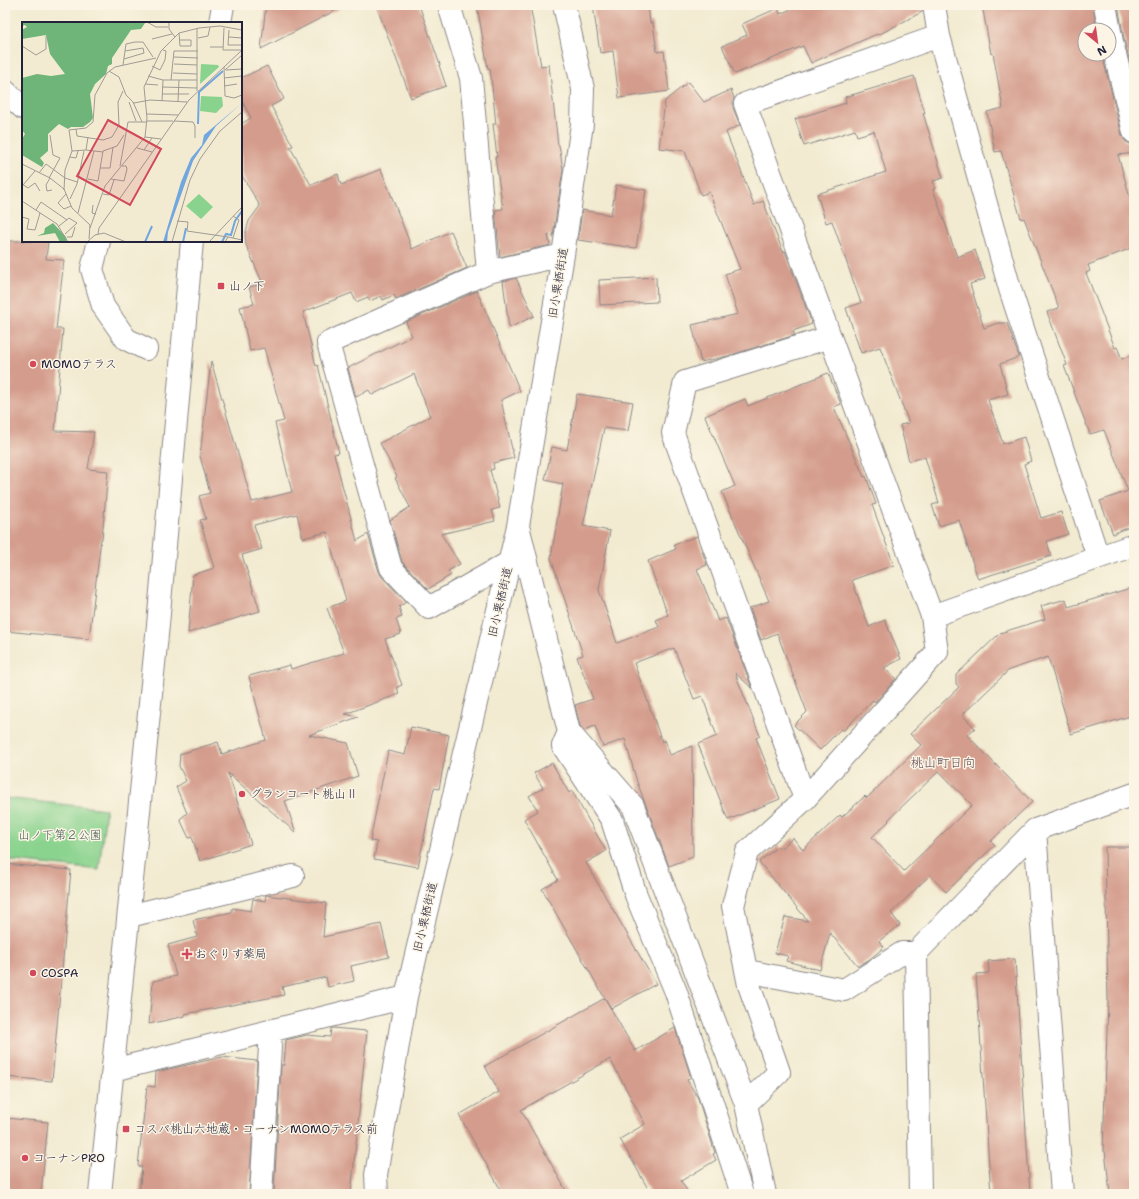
<svg xmlns="http://www.w3.org/2000/svg" width="1139" height="1199" viewBox="0 0 1139 1199" font-family="'Shantell Sans','Klee One',sans-serif">
	<style>
		.green { fill: #8ad38e; stroke: #567a64 }
		.building { fill: #d49c8c; fill-rule: evenodd }
		.lines { fill: none; stroke-linecap: round; stroke-linejoin: round }
		.minor-casing { stroke: #8a8686; stroke-width: 24 }
		.minor { stroke: #fff; stroke-width: 22 }
		.poi-dot { fill: #d1495b; stroke: #fcf5e5; stroke-width: 1.5 }
		.labels { text-anchor: middle; dominant-baseline: central; stroke-width: 3; stroke-linejoin: round; paint-order: stroke }
		.street-label { font-size: 12px; fill: #22223b; stroke: #fcf5e5 }
		.poi-label { font-size: 12px; fill: #22223b; stroke: #fcf5e5; text-anchor: start }
		.park-label { font-size: 12px; fill: #415754; stroke: #fcf5e5 }
		.neighbourhood-label { font-size: 13px; fill: #604d57; stroke: #fcf5e5 }
		.inset-river { fill: none; stroke: #72a6df; stroke-width: 2 }
		.inset-road { fill: none; stroke: #9f9b95; stroke-width: 1 }
		.view { fill: #d1495b; fill-opacity: 0.15; stroke: #d1495b; stroke-width: 2 }
		.inset-edge { fill: none; stroke: #22223b; stroke-width: 2 }
	</style>
	<rect width="100%" height="100%" fill="#fcf5e5"/>
	<filter id="ink" filterUnits="userSpaceOnUse"><feTurbulence type="fractalNoise" baseFrequency=".025" numOctaves="2"/><feDisplacementMap in="SourceGraphic" scale="8" xChannelSelector="R" yChannelSelector="G"/><feConvolveMatrix kernelMatrix="1 2 1 2 8 2 1 2 1" color-interpolation-filters="sRGB"/></filter>
	<filter id="wash" filterUnits="userSpaceOnUse"><feTurbulence type="fractalNoise" baseFrequency=".012" numOctaves="4" result="noise"/><feDisplacementMap in="SourceGraphic" scale="16" xChannelSelector="R" yChannelSelector="G"/><feGaussianBlur stdDeviation="0.9" result="paint"/><feColorMatrix in="noise" values="0 0 0 0 0 0 0 0 0 0 0 0 0 0 0 0 0 1.4 0 .05"/><feComposite in="paint" operator="in"/></filter>
	<g filter="url(#wash)">
		<rect width="100%" height="100%" fill="#f2ebd1"/>
		<path class="green" d="M5,798L106,809L99,870L5,860Z"/>
		<g id="blocks">
			<path class="building" d="M266,5H346L261,49Z
				M376,5H419L440,65H439L446,86L411,98Z
				M477,5H530L541,66L549,65L558,145H559L563,169L553,236L548,235L550,245L500,257L495,210L503,209L495,157H497L493,124H496L490,68L488,69Z
				M593,5H648L650,23H653L657,52L664,51L669,91L619,98L613,51L600,53Z
				M800,5H922V12L878,35L877,34L811,63L803,46L735,74L722,46L747,35L742,24L778,8L780,14Z
				M982,5H1093L1097,30H1085V54H1102L1122,135L1125,141L1130,144H1134V153L1118,155L1134,212V247L1088,265L1090,271L1086,273L1115,348L1117,347L1122,359L1134,354V525L1113,534L1100,501L1128,491L1104,430L1090,434L1064,366L1067,365L1047,312L1059,308L1024,218L1021,219L1001,151L995,152L987,112L1003,108L993,53L991,54Z
				M1118,5H1134V79L1124,39Z
				M267,66L284,99L271,106L293,146L290,147L311,185L338,174L341,185L381,169L412,249L451,231L467,268L396,299L394,295L383,300L381,296L370,301L368,297L356,302L352,293L303,312L316,366L318,365L339,453L334,454L357,541L368,534L379,572L382,577L406,602L399,607L402,617L396,619L401,634L385,639L402,685L397,687L399,694L345,714L358,717L309,735L348,743L358,776L285,801L296,833L228,773L251,844L200,861L192,837L189,838L180,819L187,813L176,787L186,781L179,766L180,754L218,742L222,754L266,740L249,676L290,665L291,669L344,653L327,608L346,601L327,532L303,538L297,514L254,525L262,549L242,555L260,611L188,633L193,575L214,568L200,520L206,519L199,496L210,493L200,456L211,361L252,502L292,492L275,423L284,421L264,348L250,351L240,307L254,304L249,287L263,284L246,245L245,235L249,221L260,206L241,174V124L251,118L241,99V78Z
				M914,76L925,113H923L943,178L933,181L935,189H933L957,257L975,250L985,279L970,284L984,328L998,323H1007L1019,357L1000,364L1008,394L988,400L1003,444L1024,437L1031,461L1024,464L1041,518L1061,512L1068,534L1047,541L1051,556L978,579L959,520L939,526L932,505L939,503L925,457L909,461L900,425L909,423L880,347L861,353L846,308L861,303L832,221L826,223L817,194L886,172L874,131L857,136L855,130L804,146L795,119L846,103L845,97Z
				M688,82L704,102L731,90L734,98L733,102V108L740,125L726,132L754,205L763,201L783,252L785,251L812,324L793,331L795,335L728,356L701,362L692,325L738,314L725,274L740,269L709,192L701,195L685,151L659,148L665,101Z
				M616,185L646,190L636,248L578,240L582,210L611,215Z
				M5,241H48L46,259L64,260L56,329H63L55,431L94,432L88,469L108,471L102,539H101L89,639L5,631Z
				M656,277L657,302L600,305L599,280Z
				M516,278L534,316L509,328L503,281Z
				M477,291L520,391L501,400L514,458L493,463L494,469L490,470L500,508L492,510L495,521L441,534L460,564L448,571L451,575L428,589L402,562L390,520L410,507L395,478L397,477L380,443L430,416L414,374L372,395L369,390L356,397L348,368L412,336L406,322Z
				M828,373L841,404L834,407L864,477L866,476L876,504L872,505L894,565L852,580L869,627L885,620L901,659L884,668L896,679L875,702L873,700L843,731L841,729L820,750L794,725L807,712L777,633L761,640L750,608L769,601L722,492L735,486L705,416L745,399L748,406Z
				M577,394L633,402L628,431L604,428L583,526L610,531L599,590L617,643L659,627L656,620L668,615L648,561L676,549L674,545L697,536L707,565L697,569L718,621L726,618L752,688L735,673L760,736L756,738L780,799L728,820L698,744L717,736L702,696L694,699L674,648L634,663L662,742L665,740L670,755L692,746L693,857L669,866L637,782L625,739L603,747L595,726L584,730L580,726L576,709L575,705L593,699L577,657L583,655L551,558L563,484L545,480L552,447L567,450Z
				M1134,587V715L1071,734L1048,657L1009,670L962,715L975,728L967,735L1032,802L991,841L995,845L946,892L930,875L891,913L900,925L879,941L884,947L870,959L858,966L830,933L820,970L786,961L788,956L775,953L785,917L808,921L759,862L778,846L780,849L793,838L803,850L840,815L842,817L865,796L867,798L921,745L910,734L959,687L956,684V675L1000,633L1045,619L1041,606L1066,599L1068,607ZM939,771L972,805L904,871L872,837L889,821L888,820Z
				M411,727L449,735L439,789L434,788L418,867L374,859L377,842L370,841L388,751L405,755Z
				M552,763L569,793L572,791L606,851L586,863L656,984L611,1009L542,889L558,880L524,819L538,811L529,796L543,788L534,773Z
				M1105,847H1134V1194H1110L1105,1151H1103L1108,1002Z
				M5,864L71,870L52,1081L5,1077Z
				M266,895L326,903L323,937L381,924L389,957L351,966L354,981L328,987L326,977L282,987L284,995L185,1014V1016L149,1024L153,981L176,976L168,945L197,937L193,920L232,912V908L251,911L253,899L265,901Z
				M1015,959L1030,1194H991L976,974L989,973L988,961Z
				M605,998L635,1051L675,1028L691,1077L687,1080L698,1098L715,1153L713,1154L716,1160L681,1181L689,1194H651L620,1139L645,1124L610,1059L521,1110L568,1194H503L459,1115L499,1092L485,1066Z
				M332,1028L367,1031L351,1194H274L281,1065H284L286,1040L307,1035L330,1037L331,1029Z
				M222,1057L257,1061L249,1194H139L142,1167L138,1166L147,1086L155,1087L156,1072Z
				M5,1118L48,1122L41,1194H5Z"/>
		</g>
	</g>
	<g filter="url(#ink)">
		<use href="#blocks" fill-opacity="0" stroke="#8a8686" stroke-width="1"/>
		<g class="lines">
			<g class="minor-casing">
				<path id="minor" d="M449,5L471,78L488,272
					M934,5L939,36L1010,289L1098,557
					M1105,5L1112,42L1134,132
					M220,23L223,5
					M5,91L23,108
					M99,241L92,269L103,306L126,339L146,349
					M519,530L569,732L633,806L746,1104L765,1194
					M510,562L429,608L391,568L328,343L488,272L563,255
					M932,616L1134,545
					M569,732L563,746L612,820L636,895L676,992L742,1194
					M805,799L673,433L685,382L830,337
					M1035,830L1062,1194
					M129,916L293,876
					M747,971L844,990L902,953H916
					M113,1070L406,997
					M746,1104L779,1072L749,985L733,906L747,852L805,799L937,652L932,616L745,104L939,36
					M100,1194L158,625L192,241
					M261,1194L271,1031
					M377,1194L376,1175L406,997L518,526L563,255L582,124L583,89L564,5
					M920,1194L916,953L1035,830L1134,794"/>
			</g>
			<use href="#minor" class="minor"/>
		</g>
	</g>
	<g class="poi-dot">
		<rect x="217" y="282" width="8" height="8" rx="2"/>
		<circle cx="33" cy="364" r="4"/>
		<circle cx="242" cy="794" r="4"/>
		<path d="M185 948h4v4h4v4h-4v4h-4v-4h-4v-4h4z"/>
		<circle cx="33" cy="973" r="4"/>
		<rect x="122" y="1125" width="8" height="8" rx="2"/>
		<circle cx="25" cy="1158" r="4"/>
	</g>
	<g class="labels">
		<g class="street-label">
			<text transform="translate(558 283) rotate(-81)">旧小栗栖街道</text>
			<text transform="translate(500 602) rotate(-77)">旧小栗栖街道</text>
			<text transform="translate(425 917) rotate(-77)">旧小栗栖街道</text>
		</g>
		<g class="poi-label">
			<text x="229" y="286">山ノ下</text>
			<text x="41" y="364">MOMOテラス</text>
			<text x="250" y="794">グランコート桃山Ⅱ</text>
			<text x="195" y="954">おぐりす薬局</text>
			<text x="41" y="973">COSPA</text>
			<text x="134" y="1129">コスパ桃山六地蔵・コーナンMOMOテラス前</text>
			<text x="33" y="1158">コーナンPRO</text>
		</g>
		<g class="park-label">
			<text x="60" y="835">山ノ下第２公園</text>
		</g>
		<g class="neighbourhood-label">
			<text x="943" y="762">桃山町日向</text>
		</g>
	</g>
	<g transform="translate(22 22)">
		<rect width="220" height="220" fill="#f2ebd1"/>
		<path d="M179,42L196,43L197,45L178,62ZM179,74L200,75L201,84L194,91L178,89ZM177,172L191,185L179,197L164,184Z" fill="#8ad38e"/>
		<path d="M0,0L123,1L119,7L109,8L90,36V42L86,44L84,52L73,62L68,72L71,96L68,100L61,105H49L46,107L37,102L26,112V129L18,136L22,141L20,145L0,133V117L3,112L0,108V56L15,52L29,54L43,52L28,32L24,13L0,17V8L5,5L3,3L0,4ZM31,201L44,215L45,220H38L33,211L15,214L22,211L23,206Z" fill="#6fb579"/>
		<path d="M220,81L194,104L171,139L146,210L145,220H141L159,160L169,136L180,123L182,113Z" fill="#72a6df"/>
		<path class="inset-river" d="M176,102L177,70L201,49M123,220L130,204M161,220L164,206M200,220L204,212L209,213L213,199L220,189"/>
		<path class="inset-road" d="M125,0L134,5H146M147,0V7L153,15M175,6V69M202,6L201,28H220M207,8L206,23H220M157,11L158,24H169V18H158M207,15L220,16M176,16L186,14L188,5M130,17L150,12M0,24L14,33L24,27V14M188,25H201M152,35L176,36M102,37L122,31L121,26L103,29M152,42L175,43M101,43L104,22L113,20H121L131,35M130,44L138,48L143,38L144,29L141,28M202,45L203,74L212,76L220,73M203,48L220,33M204,48L220,47M87,49L97,55L104,73L112,81L128,78L165,80M151,51L175,52M126,54L141,58H175M202,56L220,54M149,58L152,29H176M123,62L136,63M202,64L215,62M140,65L175,66M140,72H167M140,79L141,58M156,79L157,58M107,80L114,99M111,80L120,100M125,92L156,93M125,99H151M152,99L171,100L173,104V116M54,107L55,114L81,118L90,115L97,103L96,80L101,69M123,115L139,117M115,126L130,130M64,128L66,115M122,128L130,116M50,129L64,128L81,130M48,135L54,136L56,129M0,142L28,156L42,167L50,186L68,203L67,217M98,144L106,100H124M78,146H88L91,125M17,151L24,142L43,156L55,160M27,156L38,136L31,133L28,113M28,156L24,163L25,169L30,168M66,157L76,159L81,129L95,124L102,113M89,157L102,159L105,147L104,144H100M0,162L6,166L13,161L18,169M1,163L13,149M42,168L43,148L50,129L47,108L64,106L71,100L73,73L85,51L93,45L134,36M44,172L36,181L42,187L49,184M81,172L87,173L92,158M48,177L55,162L62,129M0,179L35,202L46,220M71,183L70,191L74,192M14,188L19,180L45,198M56,191L72,129M0,195L7,197L5,207L13,208L18,191M155,199L166,200L165,209L206,215M37,204L47,196L55,201L43,212M68,206L83,164L123,115L125,96L122,65L139,29L157,11L177,6L198,4L220,8M76,212L77,206L167,78L220,28M45,215H50L53,205M211,216L217,198L211,194M65,220L73,213L82,211L104,220M150,220L168,158L178,137L198,109L220,90M187,220L220,185M203,220L206,215L220,218"/>
		<path class="view" d="M86,98L139,127L108,183L55,154Z"/>
		<rect width="220" height="220" class="inset-edge"/>
	</g>
	<rect width="1139" height="1199" fill="none" stroke="#fcf5e5" stroke-width="20"/>
	<g transform="translate(1097 42) rotate(151)"><circle r="19" fill="#fcf5e5" stroke="#a5a1a1"/>
	<path d="M0-3L7 15L0 10L-7 15Z" fill="#d1495b"/>
	<text y="-6" font-size="11" font-weight="bold" text-anchor="middle" fill="#22223b">N</text>
	</g>
</svg>
